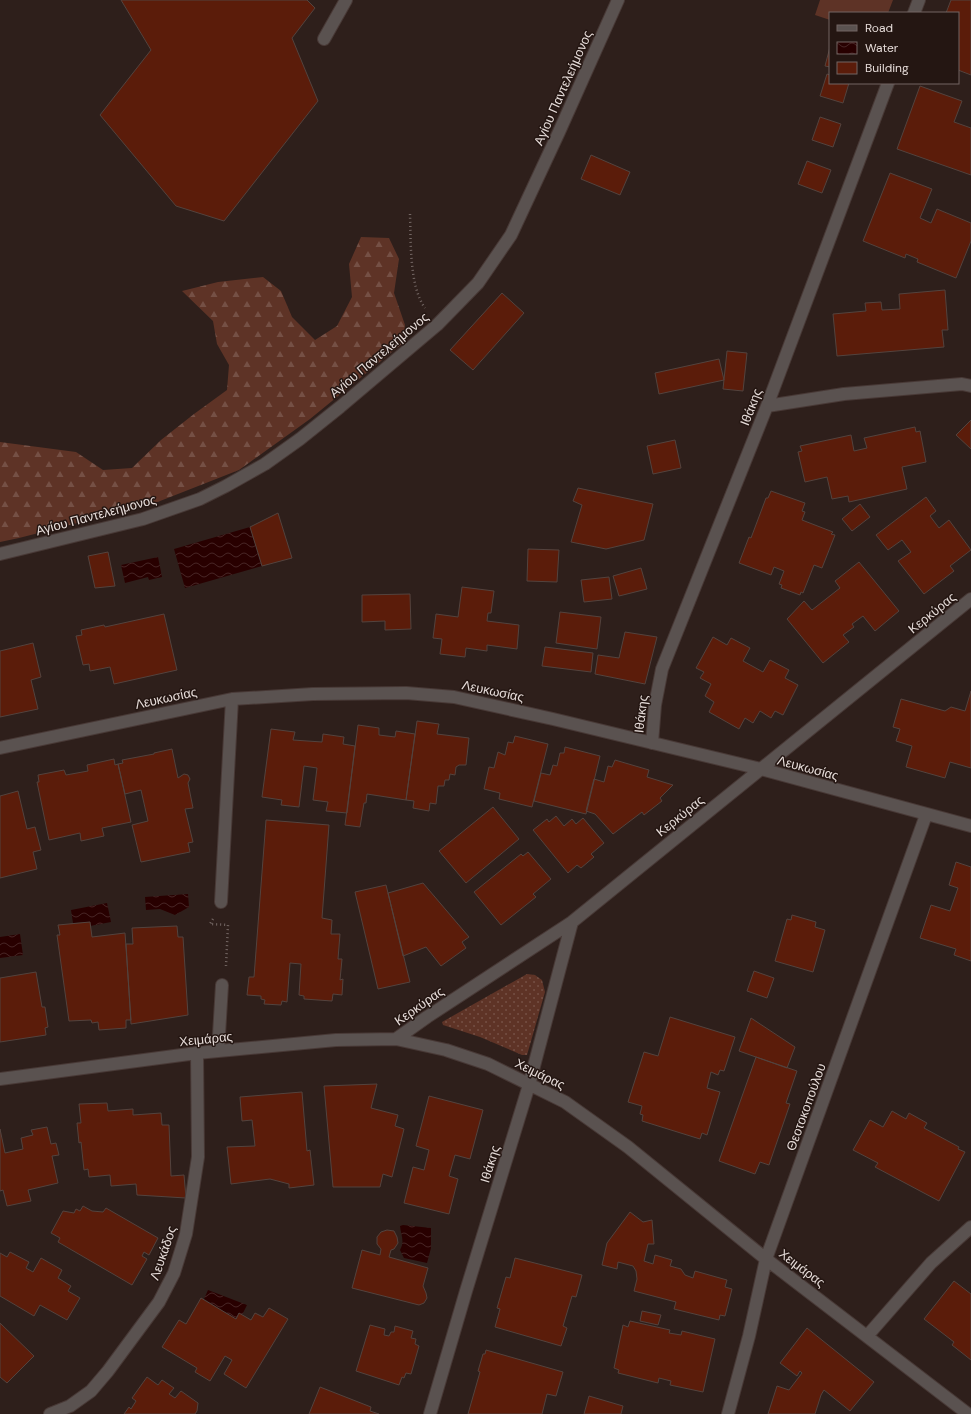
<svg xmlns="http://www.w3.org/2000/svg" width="971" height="1414" viewBox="0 0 971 1414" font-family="'DM Sans',sans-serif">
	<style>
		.grass { fill: url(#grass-dots) }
		.forest { fill: url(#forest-firs) }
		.pitch { fill: #5e3326 }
		.water { fill: url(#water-waves) }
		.building { fill: #5b1c0a; stroke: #53433e }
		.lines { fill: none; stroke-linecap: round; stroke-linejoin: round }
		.minor-casing { stroke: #483936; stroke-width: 14 }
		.path { stroke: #746764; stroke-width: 2.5; stroke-dasharray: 1 3; stroke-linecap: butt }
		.minor { stroke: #5a5250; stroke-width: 12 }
		.labels { text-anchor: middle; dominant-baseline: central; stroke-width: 3; stroke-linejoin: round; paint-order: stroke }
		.street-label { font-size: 13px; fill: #e6dcd9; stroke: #241612 }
	</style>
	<defs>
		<pattern id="grass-dots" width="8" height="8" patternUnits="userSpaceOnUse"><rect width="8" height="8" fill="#5e3326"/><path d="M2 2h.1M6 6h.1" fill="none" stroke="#755045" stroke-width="1.8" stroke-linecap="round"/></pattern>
		<pattern id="forest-firs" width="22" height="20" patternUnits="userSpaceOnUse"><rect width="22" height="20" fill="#5e3326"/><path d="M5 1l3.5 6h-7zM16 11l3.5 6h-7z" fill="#755045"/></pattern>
		<pattern id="water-waves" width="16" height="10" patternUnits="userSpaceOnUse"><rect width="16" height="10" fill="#280000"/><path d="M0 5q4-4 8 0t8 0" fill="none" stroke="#472525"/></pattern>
	</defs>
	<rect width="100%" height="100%" fill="#2e1f1b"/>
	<path class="grass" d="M527,974L535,975L542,980L545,992L527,1055H522L480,1037L443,1025L442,1022Z"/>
	<path class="forest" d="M361,237L389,238L399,259L394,293L405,325L403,343L310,419L239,470L155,503L19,538L0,542V442L76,452L103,470L132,468L161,440L194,414L227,390L229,365L217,344L213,321L182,291L218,282L263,277L281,291L292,317L315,340L337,326L352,297L349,264Z"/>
	<path class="pitch" d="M820,0H893L888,13H830V20L815,15Z"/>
	<path class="water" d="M250,527L262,566L185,588L174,549Z
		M158,557L162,577L149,580L148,577L125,583L121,565Z
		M188,894L189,907L175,915L160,909L146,910L145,897Z
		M107,903L111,922L90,926L89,922L73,923L71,910Z
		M20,934L23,955L0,958V937Z
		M403,1225L431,1228V1248L427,1263L404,1258L400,1250C405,1241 401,1236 400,1226Z
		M208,1290L247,1305L242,1315L239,1313L236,1319L204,1299Z"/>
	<path class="building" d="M121,0H307L315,8L292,38L318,101L224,221L176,206L100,115L151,50Z
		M951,0H971V75L958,70V13H946Z
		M830,47V67L825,66Z
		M827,74L830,75V83H849L843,103L820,96Z
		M920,86L962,101L954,122L971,128V175L897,149Z
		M820,117L841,124L833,147L812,140Z
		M591,155L630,172L620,195L581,179Z
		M807,161L831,170L822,193L798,184Z
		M890,173L932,189L920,218L931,223L937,209L971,223V241L956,278L917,262L918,259L906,254L905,258L863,241Z
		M945,290L948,330H942L944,347L837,356L833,314L866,311L865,303L881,302L882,310L900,309L899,294Z
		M502,293L524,313L473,370L450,350Z
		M727,351L747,353L743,391L723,389Z
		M719,359L724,380L659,394L655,373Z
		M971,420V449L956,435Z
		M915,427L916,432L920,431L926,462L902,467L907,489L849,502L848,496L832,499L827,477L805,482L798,452L802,451L800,446L851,435L854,451L867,448L864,438Z
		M675,440L681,468L653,474L647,446Z
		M578,488L653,504L644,540L606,549L571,542L582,505L573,501Z
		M771,491L805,503L802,511L805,512L802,520L833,532L831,534L835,535L822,568L814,565L803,593L801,592L800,595L781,588L782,585L779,584L784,571L774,567L771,575L739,563L749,537L751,538L766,498H768Z
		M926,497L936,511L930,516L939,528L949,520L971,550L950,566L954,571L924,594L898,561L911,552L902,540L888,550L876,535Z
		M860,504L870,517L852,531L842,519Z
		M278,513L292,558L262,566L250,527Z
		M528,549L559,550L557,582L527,581Z
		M108,552L115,586L95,588L88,556Z
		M859,562L899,611L875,631L863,616L852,624L854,627L843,635L849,642L823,663L787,619L804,601L812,610L840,588L835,581Z
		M641,568L647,589L619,596L613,576Z
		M609,577L612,599L584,602L581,580Z
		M462,587L494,591L491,613H488L487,621L519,625L517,649L487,645V651L466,648L465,657L440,654L442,639L433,638L436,614L458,617Z
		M410,594L411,629L385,630V621L362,622V595Z
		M560,612L601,617L597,649L556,643Z
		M164,614L177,670L114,684L110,667L90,671L89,664L83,665L76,636L82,635L81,630L104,625L105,627Z
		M625,632L657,637L645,684L595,674L598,655L619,658Z
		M713,637L727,645L731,638L750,648L743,661L763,672L770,660L789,670L785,678L798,685L783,715L775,711L771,718L760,711L753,723L745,718L739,729L709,712L714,702L705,696L711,684L700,678L704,672L696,668Z
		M33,643L41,677L31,680L38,709L0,717V651Z
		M545,647L593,653L591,672L542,666Z
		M971,691V768L950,762L945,778L906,767L912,746L896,741L900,729L893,727L901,699L945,711L951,707L965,711Z
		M417,721L439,724L437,734L469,738L466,765H459L456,767L455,775L450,774L449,780H445L444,786H438L436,804L430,803L429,811L413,808L414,801L406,800Z
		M358,725L379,728V735L395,737L396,731L415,734L406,800L367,794L366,803H364L360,827L345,825Z
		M271,729L295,732L293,740L322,742L323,734L344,737L343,744L355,746L347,813L326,811L328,802L313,800L317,768L304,766L299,807L281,805L282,800L262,797Z
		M515,736L548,744L532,807L499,799L500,793L484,789L489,767L494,768L498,752L505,755L508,742L513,743Z
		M565,747L600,756L586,814L534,801L541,773L550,775L553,765L557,766L560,753H564Z
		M172,749L178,778L184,774L188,775L190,779L188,783L193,808L185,809L193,842L188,843L190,852L141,862L132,825L148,821L141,790L125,794L118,764L123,763L122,760L154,754V753Z
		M114,759L115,765L118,764L131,822L102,828L104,836L81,841L80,833L49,840L37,782H39L38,775L64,770L66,775L88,771L87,765Z
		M615,760L649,770L647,777L673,785L660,798L662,801L644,815L642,812L613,834L595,814L586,811L594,779L604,782L608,766L612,767Z
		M18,791L27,829L35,827L41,850L33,852L37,869L0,878V796Z
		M493,807L519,839L466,883L439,851Z
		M556,816L564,826L572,819L576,824L583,818L604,843L591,854L594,857L581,868L577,865L568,873L533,830L547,819L549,822Z
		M266,820L329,825L322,918L332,920L331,934H340L338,959H342L340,980L343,979L342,995L333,994L332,1001L304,999V996L299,995L301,964L290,963L287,1002L282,1001L281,1005L264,1004L265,1000L261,999V996L247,995L249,977H254Z
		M528,852L551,879L533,894L536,897L501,925L474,892L521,854L523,856Z
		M956,862L971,867V961L954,955L956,949L920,938L931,905L950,911L958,888L949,885Z
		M423,883L469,937L462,942L466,948L441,966L426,947L403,956L388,893Z
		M386,885L410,982L378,989L355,892Z
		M792,915L816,922L815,927L825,930L813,972L775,961L787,919L791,920Z
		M90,922L92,937L125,933L131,1020H126V1028L99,1030L98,1022L92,1023L91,1020L69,1021L57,935H60L58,925Z
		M177,926L178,937H183L188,1015L131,1024L126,944H133L132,928Z
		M754,971L774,978L767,998L747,991Z
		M36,972L42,1007H45L48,1027L45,1028L46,1035L0,1042V978Z
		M670,1017L735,1037L724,1071L720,1070L718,1075L711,1072L707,1088L720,1092L707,1135L702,1133L700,1139L642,1121L643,1115L640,1114L642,1106L628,1102L644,1052L658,1056Z
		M751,1018L795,1047L787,1068L739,1051Z
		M756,1057L797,1071L786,1103L790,1104L769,1165L760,1162L755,1174L719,1161Z
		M377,1084L371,1108L398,1115L395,1126L404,1129L392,1177L383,1174L380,1187H333L324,1086Z
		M302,1092L307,1151L310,1150L314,1185L289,1188V1184L270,1179L231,1184L227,1147L255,1146L252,1120L242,1121L240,1097Z
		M429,1096L483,1110L470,1159L455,1155L449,1176L458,1179L449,1214L404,1203L413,1167L424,1170L429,1150L416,1146Z
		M107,1103L108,1111L133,1109V1115L161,1113L162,1125H169L171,1176L184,1175L186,1198L137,1195L136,1184L111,1186L110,1175L89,1177L88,1169L84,1170L81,1142L79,1143L77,1123H81L79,1104Z
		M892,1111L906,1119L909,1113L927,1123L924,1128L959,1147L958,1149L965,1152L939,1201L875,1167L878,1163L853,1150L870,1120L883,1127Z
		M47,1127L51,1144L56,1143L59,1155L52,1156L58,1183L28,1190L31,1201L7,1206L3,1190L0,1191V1129L5,1153L23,1149L21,1138L33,1135L31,1130Z
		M83,1206L92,1211L103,1212L106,1208L158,1238L149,1255L144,1252L142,1256L147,1259L132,1285L58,1242L60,1238L51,1233L63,1211L74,1213L76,1209L80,1211Z
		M630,1212L643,1222L652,1220L654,1244H648L644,1261L653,1264L655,1255L672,1260L670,1266L681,1269L685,1275L693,1278L695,1271L727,1280L725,1287L732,1289L725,1316L720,1315L719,1320L674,1309L676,1302L634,1291L637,1279L636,1271L633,1266L618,1262L617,1269L602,1265L607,1243Z
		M387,1230L394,1231L397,1237L398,1243L394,1249L391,1250L389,1257L428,1268L423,1286L426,1293L427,1298L424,1303L419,1305L352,1288L362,1250L380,1255L381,1249L377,1244V1237L381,1232Z
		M10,1252L29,1262L26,1268L33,1272L41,1258L62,1270L58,1278L71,1286L68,1291L80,1298L67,1320L40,1305L34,1316L0,1296V1253L7,1257Z
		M515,1258L582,1275L576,1297L572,1296L563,1326L567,1328L561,1346L495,1327L500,1309L497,1308L506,1277L510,1278Z
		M954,1281L971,1294V1360L952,1345L954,1342L924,1319Z
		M201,1298L236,1319L239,1313L251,1320L255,1313L263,1317L269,1308L288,1319L246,1388L224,1374L232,1360L225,1356L210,1381L195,1372L197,1368L162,1347L179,1320L186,1324Z
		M642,1311L661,1315L658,1325L640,1321Z
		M630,1321L670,1330L669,1333L681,1335L682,1331L715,1339L703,1392L670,1385L671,1381L659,1378L658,1383L618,1373L619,1370L614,1368L623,1325L628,1327Z
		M0,1323L34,1356L7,1383L0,1377Z
		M370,1325L385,1329L384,1335L389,1336L391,1332H394L395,1326L413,1331L411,1338L416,1339L415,1344L419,1346L411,1374L406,1373L404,1378L402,1377L399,1385L356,1371Z
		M807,1328L874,1382L850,1411L824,1390L821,1395L815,1414H768L777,1386L789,1390L802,1373L800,1371L797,1376L780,1363Z
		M486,1350L563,1372L556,1396L547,1394L542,1414H468L480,1372L478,1371L483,1354H485Z
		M147,1377L158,1385L162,1380L174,1388L169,1394L175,1398L181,1391L198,1403L197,1411L195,1414H124L129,1407L131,1409L136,1401L132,1398Z
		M320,1387L371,1407L370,1411L379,1414H309Z
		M589,1396L623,1406L621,1414H584Z"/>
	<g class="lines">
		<g class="minor-casing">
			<path id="minor" d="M914,13L919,0
				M324,39L346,0
				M767,406L844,394L962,384L971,386
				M0,554L143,519L200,499L226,486L265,464L300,439L340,407L437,325L478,283L511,235L559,132L618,0
				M652,743L655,705L662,669L767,406L888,83
				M0,748L232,699L313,694L406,693L454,697L553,719L761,769L971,826
				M221,902L232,699
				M396,1039L427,1017L572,922L971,599
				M218,1051L222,985
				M0,1079L197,1053L336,1040L396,1039L446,1050L488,1064L565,1102L628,1147L766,1259L968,1414
				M868,1335L931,1263L971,1227
				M50,1414L70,1406L91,1391L108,1371L159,1302L174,1273L186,1234L198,1157L197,1053
				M430,1414L466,1291L529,1085L572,922
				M728,1414L749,1336L766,1259L926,815"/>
		</g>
		<path class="path" d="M410,214C411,241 409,286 425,308
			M213,919L210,924L228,925L226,966"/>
		<use href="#minor" class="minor"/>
	</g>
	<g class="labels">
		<g class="street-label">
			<text transform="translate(563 88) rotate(-66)">Αγίου Παντελεήμονος</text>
			<text transform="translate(379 355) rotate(-40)">Αγίου Παντελεήμονος</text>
			<text transform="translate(751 407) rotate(-69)">Ιθάκης</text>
			<text transform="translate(96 515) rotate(-15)">Αγίου Παντελεήμονος</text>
			<text transform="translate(932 613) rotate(-39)">Κερκύρας</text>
			<text transform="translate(493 691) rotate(12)">Λευκωσίας</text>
			<text transform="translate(166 698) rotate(-12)">Λευκωσίας</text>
			<text transform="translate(641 714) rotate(-83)">Ιθάκης</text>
			<text transform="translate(808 768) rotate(15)">Λευκωσίας</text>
			<text transform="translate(680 816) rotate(-39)">Κερκύρας</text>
			<text transform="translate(419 1006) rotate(-35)">Κερκύρας</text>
			<text transform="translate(206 1039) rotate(-6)">Χειμάρας</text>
			<text transform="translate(540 1074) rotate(26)">Χειμάρας</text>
			<text transform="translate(806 1107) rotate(-70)">Θεοτοκοπούλου</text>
			<text transform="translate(490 1164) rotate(-73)">Ιθάκης</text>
			<text transform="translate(163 1253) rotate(-71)">Λευκάδος</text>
			<text transform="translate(802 1268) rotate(37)">Χειμάρας</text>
		</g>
	</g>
	<rect x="829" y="12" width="130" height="72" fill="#241612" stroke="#726562"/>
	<rect x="837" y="25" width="20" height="6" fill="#5a5250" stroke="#726562"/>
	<text x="865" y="32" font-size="12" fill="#e6dcd9">Road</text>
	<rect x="837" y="42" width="20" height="12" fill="url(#water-waves)" stroke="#726562"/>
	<text x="865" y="52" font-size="12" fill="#e6dcd9">Water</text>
	<rect x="837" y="62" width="20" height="12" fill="#5b1c0a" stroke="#726562"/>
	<text x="865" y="72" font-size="12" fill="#e6dcd9">Building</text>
</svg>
